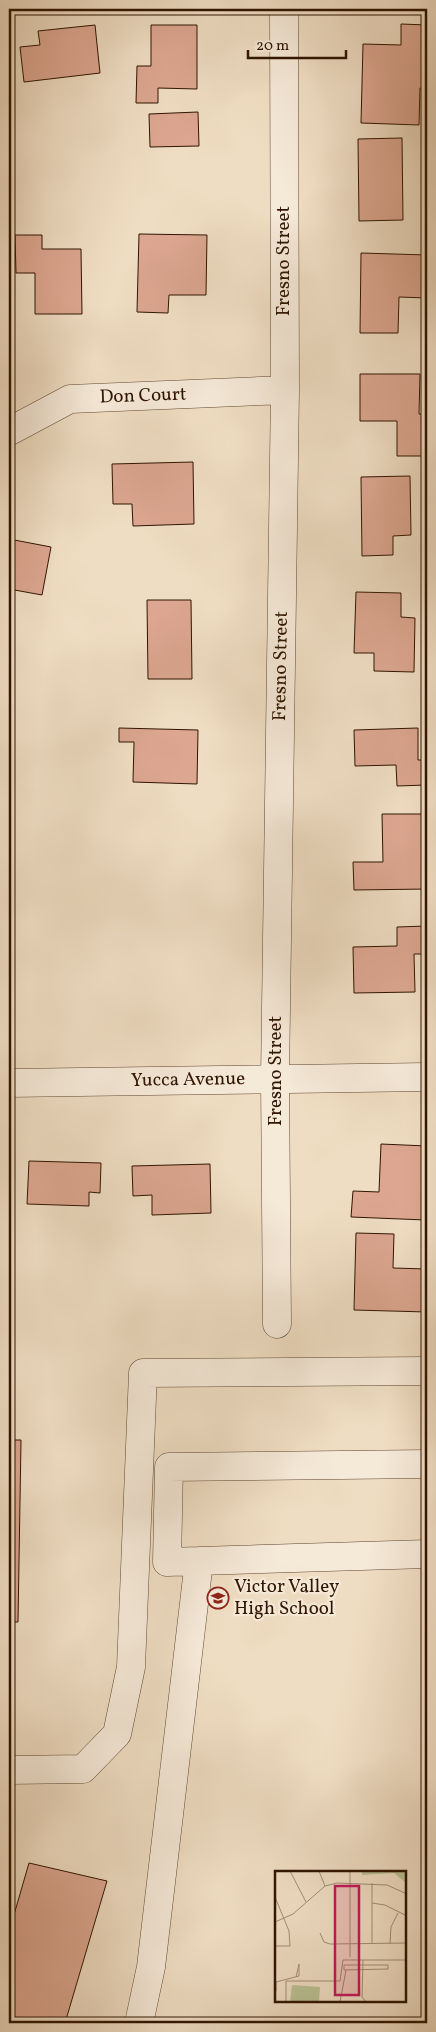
<svg xmlns="http://www.w3.org/2000/svg" width="436" height="2032" viewBox="0 0 436 2032" font-family="Vollkorn,serif">
	<style>
		.building { fill: #dca690; stroke: #301500 }
		.lines { fill: none; stroke-linecap: round; stroke-linejoin: round }
		.minor-casing { stroke: #604731; stroke-width: 29 }
		.minor { stroke: #f5e9d8; stroke-width: 28 }
		.labels { text-anchor: middle; dominant-baseline: central; stroke-width: 4.5; stroke-linejoin: round; paint-order: stroke }
		.street-label { font-size: 19px; fill: #301500; stroke: #f5e9d8 }
		.poi-label { font-size: 19px; fill: #301500; stroke: #f5e9d8; text-anchor: start }
		.inset-road { fill: none; stroke: #a38d75; stroke-width: 1 }
		.view { fill: #c2185b; fill-opacity: 0.15; stroke: #c2185b; stroke-width: 2.5 }
		.inset-edge { fill: none; stroke: #301500; stroke-width: 2.5 }
	</style>
	<rect width="100%" height="100%" fill="#efddc3"/>
	<filter id="stains"><feTurbulence type="fractalNoise" baseFrequency=".004" numOctaves="4"/><feColorMatrix values="0 0 0 0 .2 0 0 0 0 .09 0 0 0 0 .02 0 0 0 .5 -.17"/></filter>
	<radialGradient id="worn" r=".72"><stop offset=".6" stop-color="#630" stop-opacity="0"/><stop offset="1" stop-color="#630" stop-opacity=".3"/></radialGradient>
	<path class="building" d="M401,24L427,25V88H420L419,125L361,123L363,44L401,45Z
		M95,25L100,73L24,82L20,47L40,45L38,31Z
		M151,25H197V89L158,88V103H136L137,66H151Z
		M198,112L199,146L150,147L149,114Z
		M402,138L403,220L359,221L358,139Z
		M139,234L207,235L206,295H169L168,313L137,312Z
		M15,235H42V249H81L82,314H35V273H16Z
		M361,253L427,255V298L399,297L398,333H360Z
		M360,374H420L419,414H427V456H397V421H360Z
		M193,462L194,524L133,526L132,504H113L112,464Z
		M410,476L411,535L393,536V555L362,556L361,477Z
		M9,539L51,547L42,595L9,589Z
		M356,592L401,593V617L415,618L414,672L374,671V653H354Z
		M147,600H191L192,679H148Z
		M119,728L198,730L197,784L133,782L134,742H119Z
		M418,728V760H427V785L397,786L396,765L355,766L354,730Z
		M382,814H427V889L354,890L353,862H383Z
		M427,926V954H414L415,992L354,993L353,947L397,946V927Z
		M381,1144L427,1146L426,1220L351,1217L353,1191L379,1192Z
		M29,1161L101,1163L100,1193L89,1192V1206L27,1204Z
		M210,1164L211,1213L152,1215V1195L133,1196L132,1166Z
		M356,1233L394,1234L393,1268L427,1269V1312L354,1310Z
		M9,1440H21L18,1622H9Z
		M29,1863L107,1881L65,2023H9V1932Z"/>
	<g class="lines">
		<g class="minor-casing">
			<path id="minor" d="M10,431L70,399L285,390
				M9,1083L427,1077
				M277,1324L275,1078L285,390L284,9
				M427,1464L169,1467L167,1562L427,1554
				M9,1770L83,1769L117,1734L131,1667L143,1373L427,1371
				M139,2023L151,1967L199,1561"/>
		</g>
		<use href="#minor" class="minor"/>
	</g>
	<defs>
		<g id="school-ring" transform="scale(1.125)"><circle r="9.5" fill="#f5e9d8" stroke="#8f2418" stroke-width="1.5"/><path d="M0-5L7-2L0 1L-7-2ZM-4 1L0 2.5L4 1V4Q0 6-4 4Z" fill="#8f2418"/></g>
	</defs>
	<g fill-rule="evenodd">
		<use href="#school-ring" x="218" y="1598"/>
	</g>
	<g class="labels">
		<g class="street-label">
			<text transform="translate(284 261) rotate(-90)">Fresno Street</text>
			<text transform="translate(143 396) rotate(-2)">Don Court</text>
			<text transform="translate(281 666) rotate(-89)">Fresno Street</text>
			<text transform="translate(276 1071) rotate(-90)">Fresno Street</text>
			<text transform="translate(188 1080) rotate(-1)">Yucca Avenue</text>
		</g>
		<g class="poi-label">
			<text x="234" y="1587">Victor Valley<tspan x="234" dy="22">High School</tspan></text>
		</g>
	</g>
	<g transform="translate(275 1871)">
		<rect width="131" height="131" fill="#efddc3"/>
		<path d="M87,0H131V12L119,2L87,4ZM17,114L45,116L44,131H15Z" fill="#b9c194"/>
		<path class="inset-road" d="M15,0L31,31M44,0L50,15M0,26L14,60L15,75H0M97,32L110,34L132,45M0,51L18,43L50,15L62,12L112,14L132,23M45,62L49,71L55,73L132,72M97,73V12M115,73L116,56L123,42M75,86V0M88,89L87,126L91,131M69,94H113V98L69,99ZM1,120V111L24,105V93L21,106M11,131V110H65L68,89H132M65,131L71,99"/>
		<path class="view" d="M60,15H84V124H60Z"/>
		<rect width="131" height="131" class="inset-edge"/>
	</g>
	<rect width="436" height="2032" fill="none" stroke="#efddc3" stroke-width="30"/>
	<rect x="10" y="10" width="416" height="2012" fill="none" stroke="#301500" stroke-width="2.5"/>
	<rect x="15" y="15" width="406" height="2002" fill="none" stroke="#301500"/>
	<path d="M248 50v8h98v-8" fill="none" stroke="#301500" stroke-width="2.5"/>
	<text x="256" y="50" font-size="15" fill="#301500" stroke="#f5e9d8" stroke-width="4" paint-order="stroke">20 m</text>
	<rect width="100%" height="100%" filter="url(#stains)"/>
	<rect width="100%" height="100%" fill="url(#worn)"/>
</svg>
